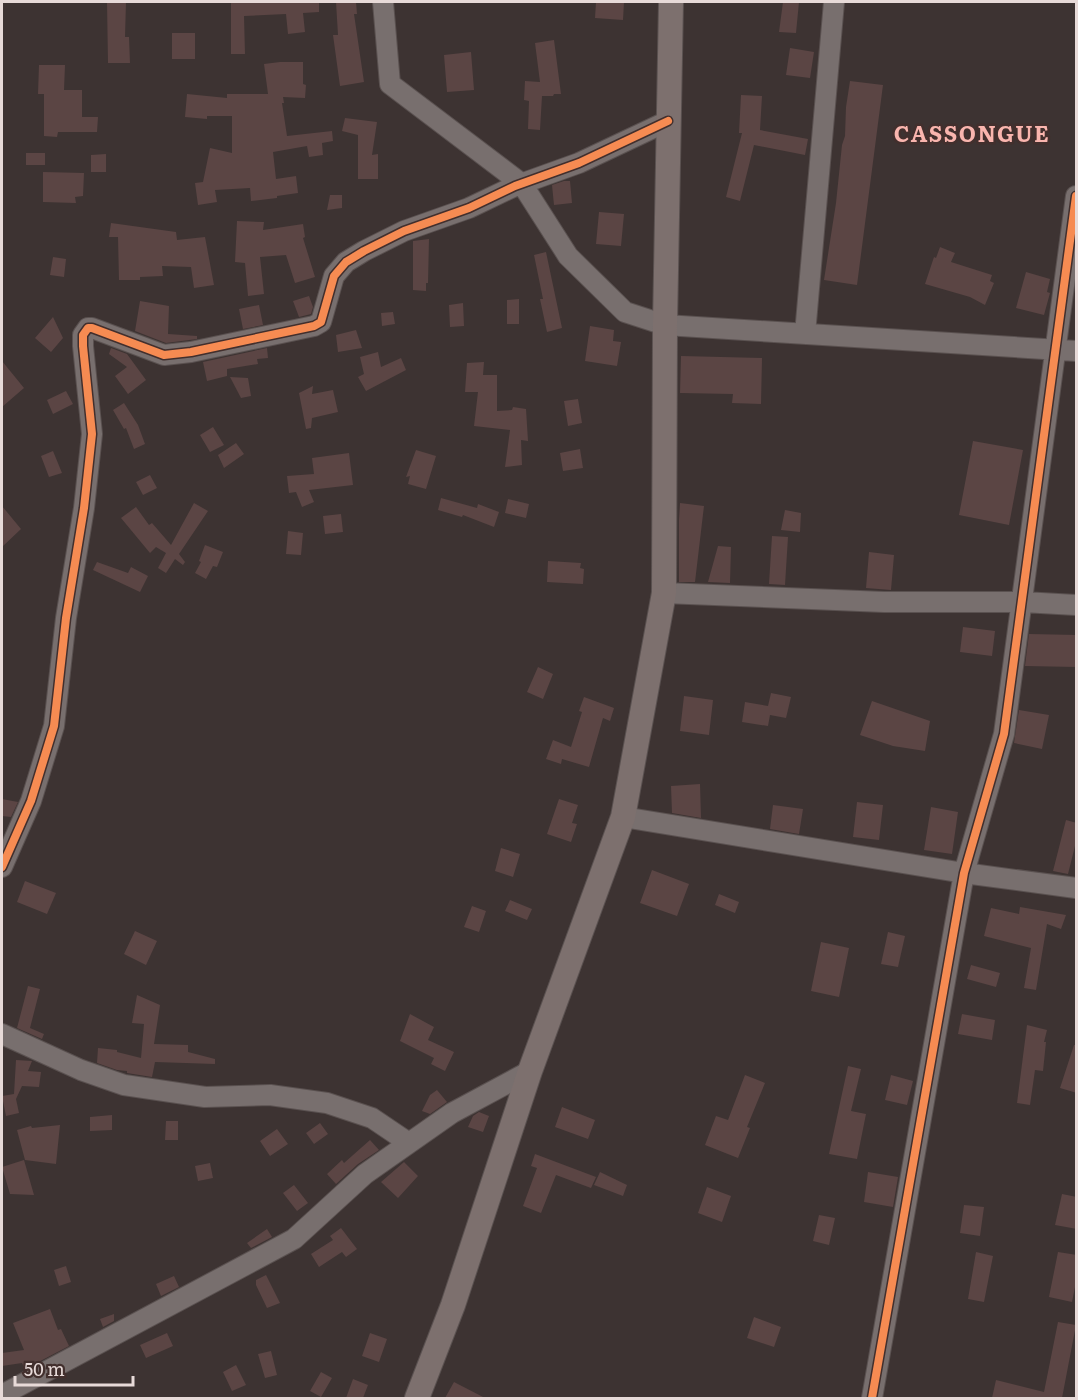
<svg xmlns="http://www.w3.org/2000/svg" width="1078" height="1400" viewBox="0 0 1078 1400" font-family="Literata,serif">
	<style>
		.building { fill: #5b4544 }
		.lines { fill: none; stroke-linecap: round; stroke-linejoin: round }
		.minor-casing { stroke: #5a5150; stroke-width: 22 }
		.major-casing { stroke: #5a5150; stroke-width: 26 }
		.minor { stroke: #786f6e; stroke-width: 20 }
		.major { stroke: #7d706e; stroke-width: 24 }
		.cycleway-casing { stroke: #422f2d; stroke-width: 11 }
		.cycleway { stroke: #f68b52; stroke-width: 8 }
		.labels { text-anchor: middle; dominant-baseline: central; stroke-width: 5; stroke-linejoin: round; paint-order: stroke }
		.district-label { font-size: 22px; font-weight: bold; letter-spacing: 1.5px; fill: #f9b5ae; stroke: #422f2d }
	</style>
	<rect width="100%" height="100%" fill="#3d3332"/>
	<path class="building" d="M107,2H126L125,37H129L130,63H108Z
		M231,2H319V12L303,13L305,32L288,34L286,14L244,16L245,54H231Z
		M336,2H356L357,14H354L364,82L340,86L333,35H338Z
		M596,2H624L623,20L595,18Z
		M783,2H799L796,33L779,32Z
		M172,33H195V59H172Z
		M554,40L561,94H554L553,96H542L540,130L528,129L529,101L524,100L525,81L540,82L535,43Z
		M790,48L814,52L810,78L786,75Z
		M471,52L474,90L447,92L444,55Z
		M280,62H303V84L306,85L305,98L283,97L284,103H282L287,136L332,131L333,141L322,143L323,155L309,157L307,146L273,152L276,179L296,176L298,193L277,196V198L251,201L250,188L215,190L217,202L198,205L195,183L203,182L210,148L232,153V116H207V119L185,117L187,94L227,98V94H268L264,64Z
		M39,65H65L64,90H82V117H98L97,132H58L57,137L44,136V94H38Z
		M850,81L883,85L857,285L824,280L836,203L842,145L845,136L846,107Z
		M741,95L762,96L760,130L808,139L805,155L754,145L740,201L726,197L742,133H739Z
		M345,118L377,122L372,155L378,154V179H358V135L342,131Z
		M26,153H45V165H26Z
		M106,154V172H91V155Z
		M43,172L84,173L83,196L75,197L76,203L43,202Z
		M564,181H570L572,203L554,205L552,185Z
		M330,195H342V208L327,210Z
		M599,212L624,214L621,246L596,244Z
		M237,221L264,222L263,230L303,224L305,237L303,238L315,277L295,283L286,255L260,257L264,294L248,296L245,263L235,262Z
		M111,223L176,232L177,240L205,237L214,285L194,288L191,267L162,266L163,276L140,277V280H119L118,237H109Z
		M429,239L428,283H426V291L413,290V241Z
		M940,247L955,253L951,262L992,275L990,281L994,283L985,305L970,297L925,284L934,257L936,258Z
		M546,252L562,328L547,332L540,299H543L534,255Z
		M53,257L66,259L64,277L50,275Z
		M1026,272L1050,279L1047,292L1050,293L1044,315L1016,308Z
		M309,296L313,307L311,314L299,317L293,301Z
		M519,299V324H507V300Z
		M140,301L169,306L168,334L197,336V339L166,343L135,331Z
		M463,303L464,326L450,327L449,305Z
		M259,305L263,325L243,329L239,309Z
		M393,312L395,324L382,326L381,313Z
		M53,317L63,338L51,352L35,338Z
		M590,326L614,330L613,341L621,342L617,366L585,361Z
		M356,330L362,348L338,352L336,335Z
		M111,348L127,354L146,380L128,394L115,376L127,367L109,354Z
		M267,348L268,358L257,359L258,364L227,369V376L207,381L203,362Z
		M378,352L381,367L401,358L406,370L366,391L358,377L364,374L360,357Z
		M681,356L762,358L761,404L732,403L733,394L680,393Z
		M2,361L24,388L2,407Z
		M484,362L483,375H497V411L512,410L513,407L526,409L528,441L521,440L522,465L505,467L510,430L474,426L478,392H465L467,363Z
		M230,377L248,378L251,396L241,398Z
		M313,386L312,394L333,390L338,412L312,418L311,428L306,429L299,393Z
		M66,391L73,404L53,414L47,400Z
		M578,399L582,423L568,426L564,401Z
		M124,403L138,425L145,444L134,449L126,428L124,429L113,410Z
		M213,427L224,445L210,452L200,435Z
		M973,441L1023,450L1009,525L959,515Z
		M236,443L244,454L224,468L218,455Z
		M580,449L583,468L563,471L560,453Z
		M416,450L436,456L426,489L408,484L410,476L406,477Z
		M53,451L62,473L49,477L41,456Z
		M349,453L353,485L309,490L314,502L302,507L296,492L289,493L287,476L314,474L312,458Z
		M150,475L157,488L143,495L136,482Z
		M441,498L477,508L478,504L499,512L494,527L463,515L462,517L438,510Z
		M508,499L529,504L526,518L505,513Z
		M194,503L208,511L179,554L185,562L183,565L175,559L166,573L158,568L166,553L156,547L150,553L121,518L136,507L149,525L152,523L171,545Z
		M680,503L704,506L695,582H679V520Z
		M2,506L21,529L2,547Z
		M785,510L801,513L800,532L781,530Z
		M341,514L343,532L325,534L323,516Z
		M288,531L303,533L301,555L286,554Z
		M772,536L788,537L785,585L769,584Z
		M205,545L223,552L217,567L213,566L206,579L195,573L201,562L199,561Z
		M718,546L731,547L730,583L708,582Z
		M869,552L894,555L891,590L866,588Z
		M548,561L581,563L580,568L584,569L583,584L547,582Z
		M97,562L128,573L131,567L148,576L140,592L93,570Z
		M963,627L995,631L992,656L960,652Z
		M1029,634L1077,635V667L1025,666Z
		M538,667L553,674L543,699L527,692Z
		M771,693L791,697L786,718L770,715L768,726L742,722L745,702L768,706Z
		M684,696L713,700L709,735L680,731Z
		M584,697L614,708L610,721L603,718L589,767L562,759L561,764L546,759L553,740L571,747L582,712L579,711Z
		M872,701L930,721L925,751L893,746L860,735Z
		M1019,710L1049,715L1042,749L1014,743Z
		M700,784L701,818L672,813L671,786Z
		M2,799L18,802L11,817L2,816Z
		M559,799L578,805L572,823L577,824L571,842L547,834Z
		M857,802L883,805L879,840L853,837Z
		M773,805L803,809L799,834L770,829Z
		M931,807L958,812L952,854L924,850Z
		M1066,820L1077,823V838L1068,874L1053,871Z
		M501,848L520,854L513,877L495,871Z
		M652,870L689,884L677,916L640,903Z
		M25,881L56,893L47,914L17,902Z
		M719,894L739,902L735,913L715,905Z
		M510,900L532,909L527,920L505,911Z
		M472,906L486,911L479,932L464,927Z
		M1020,907L1066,915L1061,929L1047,924L1036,990L1024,988L1031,948L984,936L991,908L1019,914Z
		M135,931L157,941L146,965L124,954Z
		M888,932L905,936L898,967L881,964Z
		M821,942L849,948L839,997L811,991Z
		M971,965L1000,973L996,987L967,979Z
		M28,986L40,989L30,1028L44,1034L42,1039L17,1028Z
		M137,995L160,1005L154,1044L188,1045V1052L215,1059V1064L155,1062L152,1077L127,1073V1071L117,1070L97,1063L98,1048L117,1050V1052L141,1058L144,1024L132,1023Z
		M410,1014L434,1027L428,1040L454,1052L445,1071L431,1064L434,1058L400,1041Z
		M962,1014L995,1020L992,1040L958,1034Z
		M1027,1025L1047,1030L1044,1042H1046L1043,1071L1035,1070L1030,1105L1017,1103Z
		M1074,1045H1077V1093L1060,1088Z
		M16,1060L32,1061L28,1071L41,1072L39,1087L22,1086L16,1099L19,1113L6,1116L2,1096L14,1094Z
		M848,1066L861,1069L851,1111L866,1114L857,1159L829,1154Z
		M745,1075L765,1083L747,1127L750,1128L738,1158L705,1145L716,1116L728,1120Z
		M891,1075L913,1081L907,1105L885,1100Z
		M437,1090L447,1102L430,1114L422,1111L430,1095Z
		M562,1107L595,1120L588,1139L555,1127Z
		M479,1112L489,1116L483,1132L468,1127L473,1116Z
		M112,1115V1130L90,1131V1117Z
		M166,1121H178V1140H165Z
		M320,1123L328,1134L314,1144L306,1133Z
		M60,1125L56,1164L25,1160L17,1130L31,1126L32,1128Z
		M277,1129L288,1144L270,1156L260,1141Z
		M370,1140L379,1150L358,1164L336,1184L327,1174L342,1160L344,1163Z
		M535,1154L596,1177L591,1188L556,1175L541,1213L523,1206L537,1168L531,1166Z
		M24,1160L34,1195L10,1194L2,1167Z
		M404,1162L418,1176L398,1198L381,1182Z
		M210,1163L213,1178L198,1181L195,1166Z
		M600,1172L627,1185L623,1196L594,1185Z
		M868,1172L898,1177L893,1207L864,1202Z
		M294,1185L308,1203L297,1211L283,1193Z
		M707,1187L731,1196L722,1222L698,1213Z
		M1062,1194L1077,1197V1229L1055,1225Z
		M964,1205L984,1207L980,1236L960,1233Z
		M819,1215L835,1218L829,1245L813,1241Z
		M341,1228L357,1249L346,1257L342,1252L319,1267L311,1254L333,1240L330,1236Z
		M267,1229L272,1237L251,1248L247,1243Z
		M976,1252L993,1256L984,1302L968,1299Z
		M1058,1252L1077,1255V1277L1072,1302L1049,1297Z
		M66,1266L71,1282L59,1286L54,1270Z
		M266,1275L280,1303L267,1308L256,1285V1280Z
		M174,1276L179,1287L161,1296L156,1284Z
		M50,1309L58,1330L61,1329L69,1346L25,1369L22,1363L2,1366V1353L24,1350L13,1323Z
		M114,1314V1321L103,1327L100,1319Z
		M754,1317L781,1327L774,1347L747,1338Z
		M1058,1322L1076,1325L1062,1398H992L996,1380L1044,1392Z
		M167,1333L173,1346L146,1358L140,1345Z
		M370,1333L387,1339L379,1362L362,1356Z
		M271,1351L277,1375L265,1378L258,1354Z
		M236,1365L246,1385L232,1391L223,1372Z
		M321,1372L332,1378L321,1397L310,1391Z
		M353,1379L368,1385L363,1398H346Z
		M454,1382L485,1398H445Z"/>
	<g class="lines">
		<g class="minor-casing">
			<path id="minor" d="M383,2L390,84L522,184L568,256L625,312L665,325L1076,351
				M805,334L834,2
				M664,593L884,602H1023L1076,605
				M623,817L964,873L1076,888
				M2,867L31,801L54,726L66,618L84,508L92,434L83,346V335L88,328H92L164,355L191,352L314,326L321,322L334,276L346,262L364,251L404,231L469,208L515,186L579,163L668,121
				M2,1034L81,1070L124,1085L205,1097L270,1095L327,1103L372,1118L409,1143
				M2,1395L294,1239L365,1174L452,1113L530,1071
				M872,1398L964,873L1004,734L1076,196"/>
		</g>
		<g class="major-casing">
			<path id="major" d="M417,1398L453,1305L530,1071L623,817L664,593L665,325L671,2"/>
		</g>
		<use href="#minor" class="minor"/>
		<use href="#major" class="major"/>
		<g class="cycleway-casing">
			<path id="cycleway" d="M2,867L31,801L54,726L66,618L84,508L92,434L83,346V335L88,328H92L164,355L191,352L314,326L321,322L334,276L346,262L364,251L404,231L469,208L515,186L579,163L668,121
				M872,1398L964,873L1004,734L1076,196"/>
		</g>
		<use href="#cycleway" class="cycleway"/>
	</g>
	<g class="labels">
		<g class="district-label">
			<text x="972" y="132">CASSONGUE</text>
		</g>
	</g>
	<rect width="1078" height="1400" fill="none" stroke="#e7dad8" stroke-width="6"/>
	<path d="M15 1376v9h118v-9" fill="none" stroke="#e7dad8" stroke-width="3"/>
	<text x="24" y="1376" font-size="18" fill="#e7dad8" stroke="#422f2d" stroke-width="4.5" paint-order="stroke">50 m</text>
</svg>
